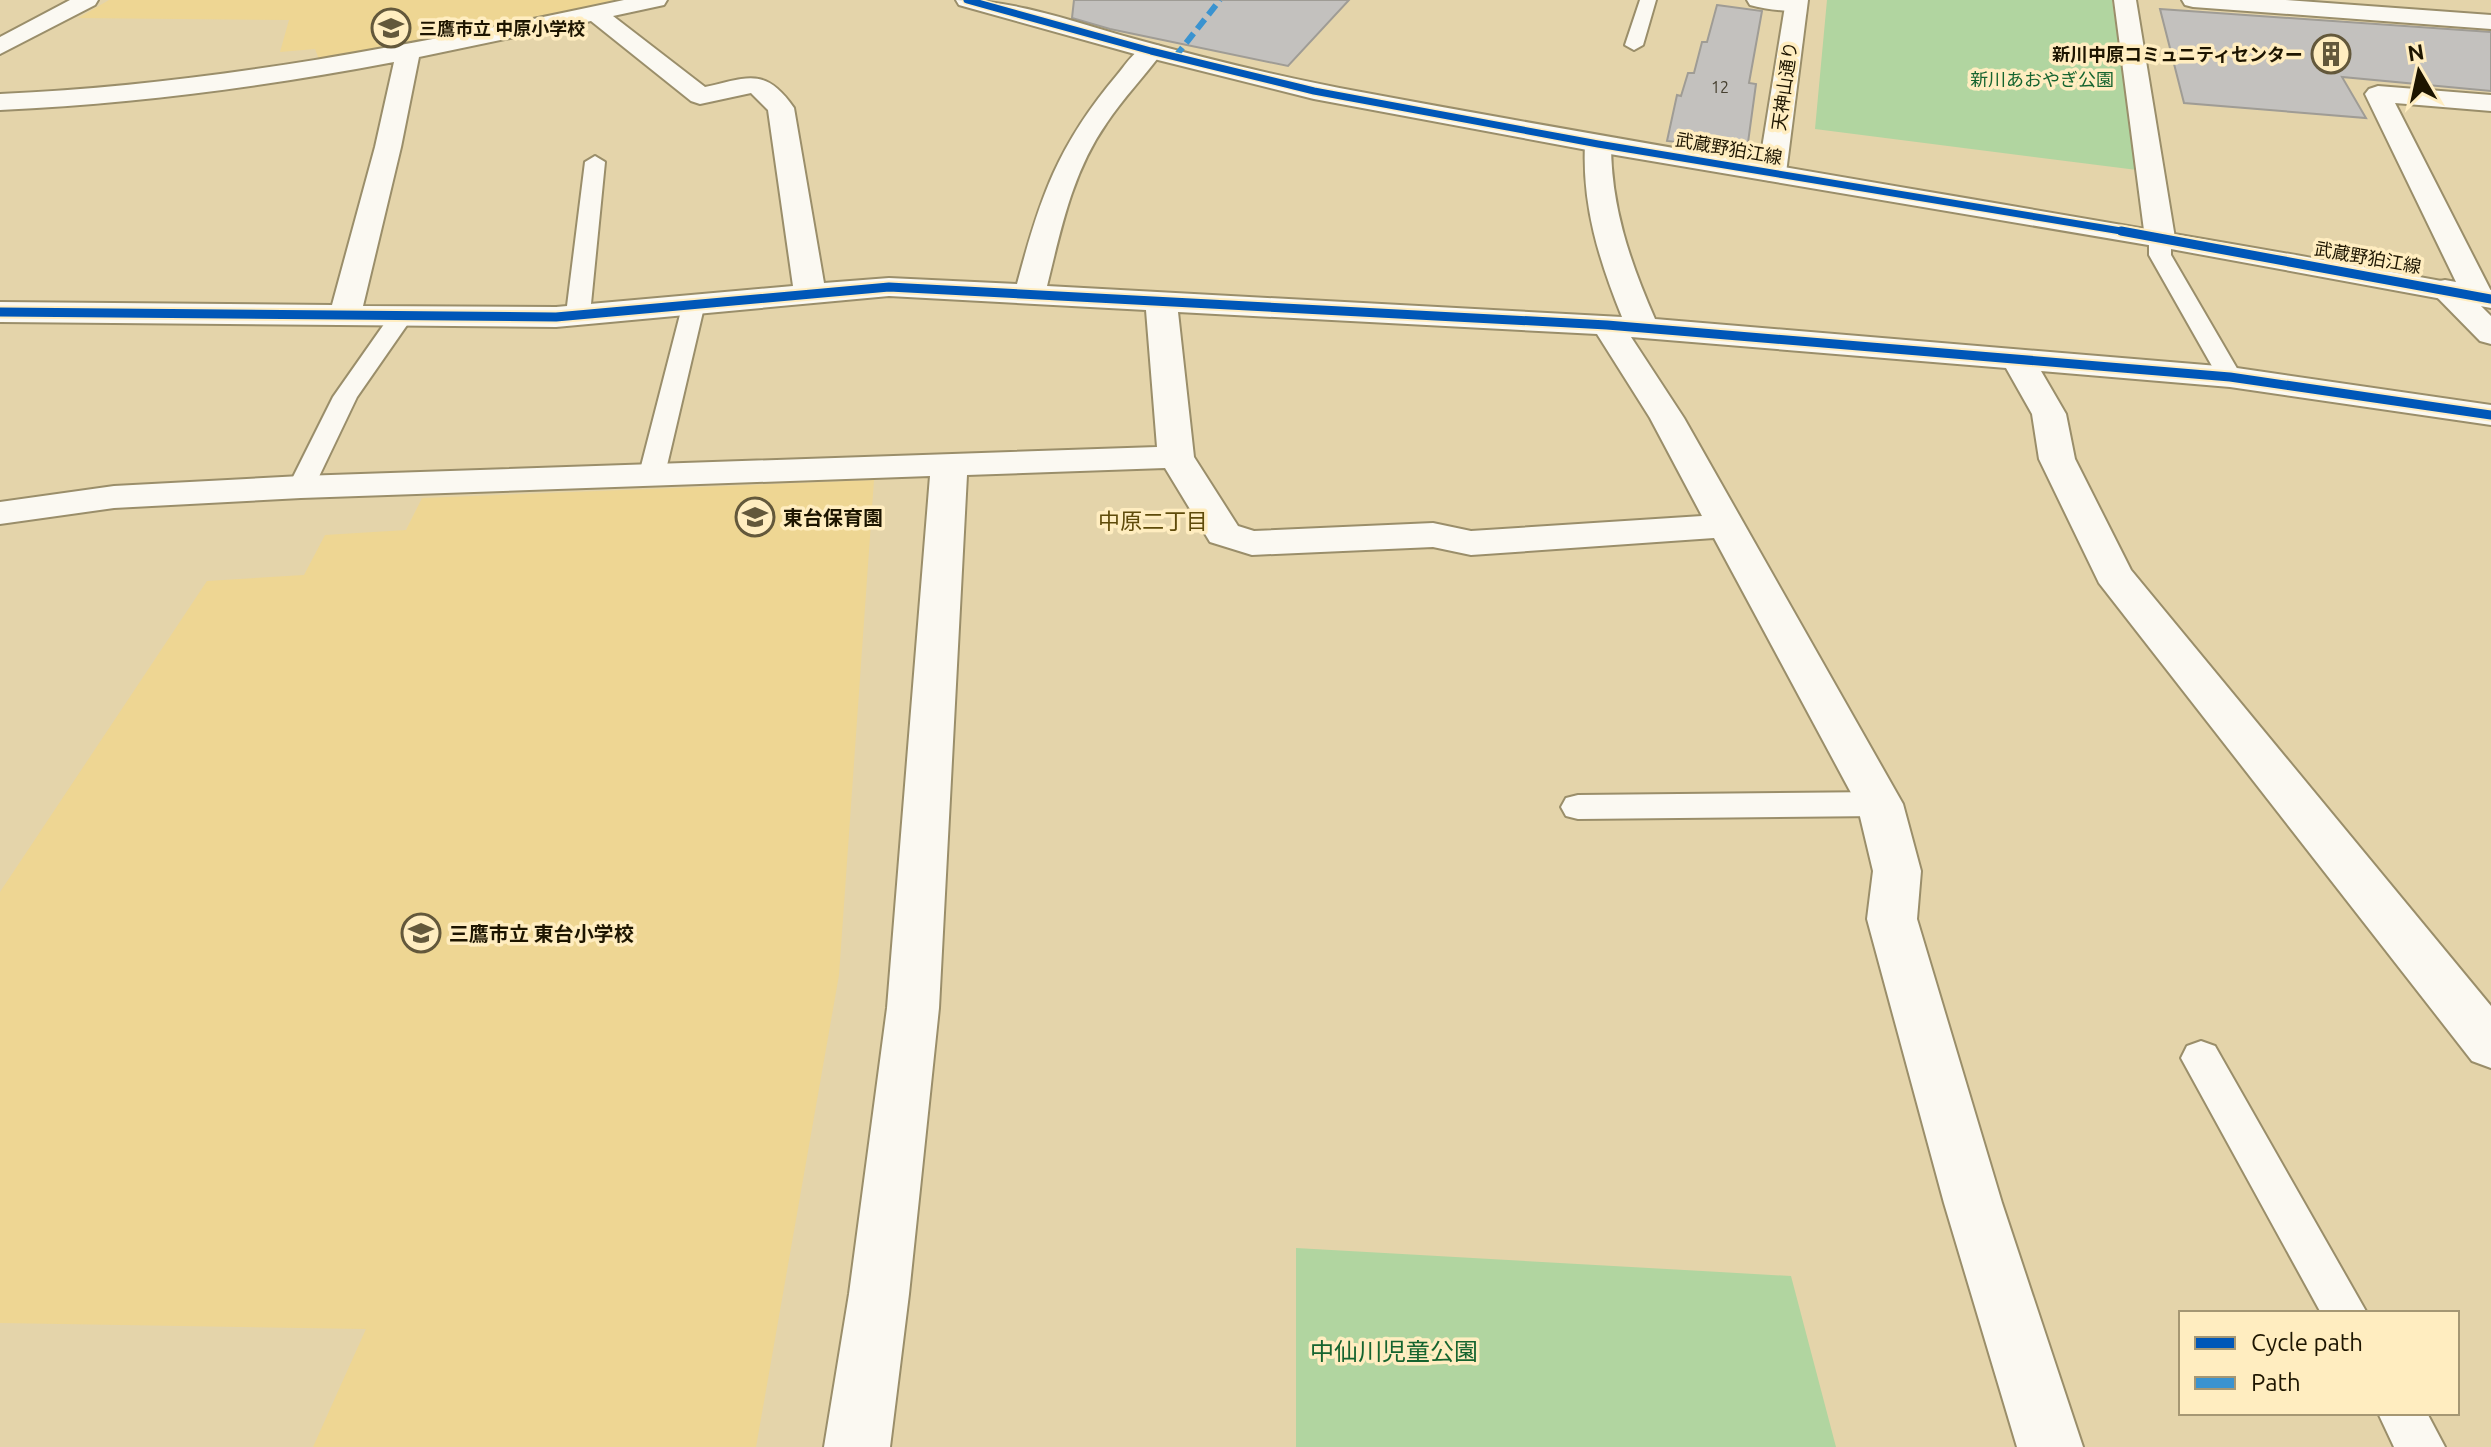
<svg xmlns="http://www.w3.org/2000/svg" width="2491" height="1447" viewBox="0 0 2491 1447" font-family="Ubuntu,'Noto Sans JP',sans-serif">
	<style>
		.built { fill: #eed693 }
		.green { fill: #b1d5a0 }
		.building { fill: #c3c1be; stroke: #9f9c95; stroke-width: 2 }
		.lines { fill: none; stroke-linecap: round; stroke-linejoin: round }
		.service-casing { stroke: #9a8e6a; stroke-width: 4 }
		.minor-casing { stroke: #9a8e6a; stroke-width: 4 }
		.tertiary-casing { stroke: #9a8e6a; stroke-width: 4 }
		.secondary-casing { stroke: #9a8e6a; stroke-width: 4 }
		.service { fill: #fbf9f2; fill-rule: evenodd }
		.minor { fill: #fbf9f2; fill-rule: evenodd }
		.tertiary { fill: #fbf9f2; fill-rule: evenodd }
		.secondary { fill: #fbf9f2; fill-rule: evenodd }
		.quiet { stroke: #3a93d0; stroke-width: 6; stroke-dasharray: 12 6; stroke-linecap: butt }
		.cycleway-far1-casing { stroke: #ffedc0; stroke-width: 10 }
		.cycleway-casing { stroke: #ffedc0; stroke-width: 13 }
		.cycleway-far1 { stroke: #0057b8; stroke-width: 7 }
		.cycleway { stroke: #0057b8; stroke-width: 9 }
		.labels { text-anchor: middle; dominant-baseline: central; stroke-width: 7; stroke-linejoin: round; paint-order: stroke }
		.number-label { font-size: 16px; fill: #464030 }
		.far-poi-label { font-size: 18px; font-weight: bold; fill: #1d1500; stroke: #ffedc0; text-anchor: start }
		.far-park-label { font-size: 18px; fill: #15642f; stroke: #ffedc0 }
		.far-street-label { font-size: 18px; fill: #1d1500; stroke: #ffedc0 }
		.poi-label { font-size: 20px; font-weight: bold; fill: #1d1500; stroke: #ffedc0; text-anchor: start }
		.neighbourhood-label { font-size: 22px; fill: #5f4b0a; stroke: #ffedc0 }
		.near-park-label { font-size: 24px; fill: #15642f; stroke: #ffedc0 }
	</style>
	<rect width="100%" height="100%" fill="#e4d4aa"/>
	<path class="built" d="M109,0H640L319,59L315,49L280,52L289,20L78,18Z
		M874,480L839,975L756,1447H313L366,1329L0,1323V892L207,581L304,575L325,535L406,530L422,498Z"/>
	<path class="green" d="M1827,0H2112L2137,170L1815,129Z
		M1296,1248L1791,1276L1836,1447H1296Z"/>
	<path class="building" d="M1074,0H1349L1288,66L1110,29L1072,18Z
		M1717,5L1762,11L1749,83L1756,84L1747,150L1667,141L1677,95L1681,96L1688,73H1694L1702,42H1707Z
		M2160,9L2491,32V91L2342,77L2366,118L2184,103Z"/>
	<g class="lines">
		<g class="service-casing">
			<path id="service" d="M1640,0H1656L1643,45L1634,50L1625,45Z
				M595,156L605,162L590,314L586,319H570L566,314L585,162Z
				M2160,232L2171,238V255L2242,377L2239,382H2221L2149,255V238Z
				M694,296L702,298L705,303L665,474L661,480H643L639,474L683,303L686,298Z
				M402,308L410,310L414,315L357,397L314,487L311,493H291L288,487L333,397L394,310Z
				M1880,792L1892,795L1897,804L1892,813L1880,816L1578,819L1566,816L1561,807L1566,798L1578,795Z
				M2201,1041L2215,1046L2367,1313H2321L2181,1058L2187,1046Z
				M2378,1413H2427L2445,1447H2394Z"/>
		</g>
		<g class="minor-casing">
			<path id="minor" d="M70,0H98L95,5L0,54V37Z
				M624,0H667L664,5L613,16L705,87C747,78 765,66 794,108L824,283L889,278L1017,284C1040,197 1058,145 1117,75C1129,61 1139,41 1160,46L1163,51C1145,76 1123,98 1106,124C1072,173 1061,229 1047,286L1622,317C1599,260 1582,206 1585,144L1589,138H1607L1611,144C1611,207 1630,262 1655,319L2230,367L2491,405V425L2230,387L2041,371L2066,414L2075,459L2131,570L2491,1006V1068L2472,1061L2099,583L2039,459L2032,414L2006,368L1631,337L1684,418L1903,804L1921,871L1917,919L2002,1203L2083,1447H2017L1944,1203L1867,919L1873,871L1857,804L1714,538L1471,555L1433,547L1252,555L1210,542L1165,468L967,475L939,1008L909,1294L890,1447H824L849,1294L887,1008L930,476L301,498L114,508L0,524V502L114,486L301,476L1157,447L1146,310L889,296L556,327L0,322V302L332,305L375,147L394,62C263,87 133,104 0,110V94C212,85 417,44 624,0ZM591,21L691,101L700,104L751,93L768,110L793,286L556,307L363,306L401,147L419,57ZM1178,312L1597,334L1650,418L1702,516L1471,531L1433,523L1254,531L1238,526L1194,457Z
				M1747,0H1805L1807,4L1804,9C1788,13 1766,9 1750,5Z
				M2114,0H2136L2175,238L2170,244L2160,247L2150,244L2145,238Z
				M2182,0H2286L2491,15V29L2193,7L2185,5Z
				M2378,86L2491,95V111L2395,103L2491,291L2489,303L2480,305L2491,316V344L2480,341L2429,289L2434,282L2445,280L2456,282L2365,94L2369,89Z"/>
		</g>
		<g class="tertiary-casing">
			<path id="tertiary" d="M1786,0H1808L1786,173L1782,179L1772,181L1762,179L1758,173Z"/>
		</g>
		<g class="secondary-casing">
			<path id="secondary" d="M956,0C1016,0 1074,22 1131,38C1207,59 1284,78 1361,92C1737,162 2115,221 2491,290V308L2160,247L1598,152L1314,99L1142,56L959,5Z"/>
		</g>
		<use href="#service" class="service"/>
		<use href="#minor" class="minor"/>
		<use href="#tertiary" class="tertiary"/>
		<use href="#secondary" class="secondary"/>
		<path class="quiet" d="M1175,57L1220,0"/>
		<g class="cycleway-far1-casing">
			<path id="cycleway-far1" d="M967,0L1151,51L1314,91L1598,144L2133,233"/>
		</g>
		<g class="cycleway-casing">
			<path id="cycleway" d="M2121,231L2491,299
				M0,312L556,317L889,287L1607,325L2230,377L2491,415"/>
		</g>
		<use href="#cycleway-far1" class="cycleway-far1"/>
		<use href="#cycleway" class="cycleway"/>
	</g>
	<defs>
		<g id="school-ring" transform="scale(2)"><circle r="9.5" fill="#ffedc0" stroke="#63583b" stroke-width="1.5"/><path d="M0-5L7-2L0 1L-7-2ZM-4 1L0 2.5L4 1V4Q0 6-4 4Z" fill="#63583b"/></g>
		<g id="building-ring" transform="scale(2)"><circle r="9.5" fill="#ffedc0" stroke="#63583b" stroke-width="1.5"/><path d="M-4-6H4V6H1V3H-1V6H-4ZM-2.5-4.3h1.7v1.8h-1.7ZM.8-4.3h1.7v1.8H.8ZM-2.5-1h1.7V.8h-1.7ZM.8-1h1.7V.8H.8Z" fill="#63583b"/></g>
	</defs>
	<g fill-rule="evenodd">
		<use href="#school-ring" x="391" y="28"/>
		<use href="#building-ring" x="2331" y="54"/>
		<use href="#school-ring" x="755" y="517"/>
		<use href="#school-ring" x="421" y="933"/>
	</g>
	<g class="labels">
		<g class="number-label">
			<text x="1720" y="87">12</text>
		</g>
		<g class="far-poi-label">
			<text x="419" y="28">三鷹市立 中原小学校</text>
			<text x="2303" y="54" text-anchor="end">新川中原コミュニティセンター</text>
		</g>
		<g class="far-park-label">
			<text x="2042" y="79">新川あおやぎ公園</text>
		</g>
		<g class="far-street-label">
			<text transform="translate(1784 86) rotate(-82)">天神山通り</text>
			<text transform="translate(1729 148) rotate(10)">武蔵野狛江線</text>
			<text transform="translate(2368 257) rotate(10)">武蔵野狛江線</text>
		</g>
		<g class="poi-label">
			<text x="783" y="517">東台保育園</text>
			<text x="449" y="933">三鷹市立 東台小学校</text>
		</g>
		<g class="neighbourhood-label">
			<text x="1153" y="520">中原二丁目</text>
		</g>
		<g class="near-park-label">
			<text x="1394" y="1351">中仙川児童公園</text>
		</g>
	</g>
	<rect x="2179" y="1311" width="280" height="104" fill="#ffedc0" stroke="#a59773" stroke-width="2"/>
	<rect x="2195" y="1337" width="40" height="12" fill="#0057b8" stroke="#a59773" stroke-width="2"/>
	<text x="2251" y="1351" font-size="24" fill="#1d1500">Cycle path</text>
	<rect x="2195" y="1377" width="40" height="12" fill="#3a93d0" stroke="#a59773" stroke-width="2"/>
	<text x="2251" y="1391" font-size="24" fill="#1d1500">Path</text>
	<g transform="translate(2419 72) rotate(351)" stroke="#ffedc0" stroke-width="6" paint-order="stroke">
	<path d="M0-6L14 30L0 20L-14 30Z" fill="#1d1500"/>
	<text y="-12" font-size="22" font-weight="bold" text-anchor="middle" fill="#1d1500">N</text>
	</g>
</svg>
